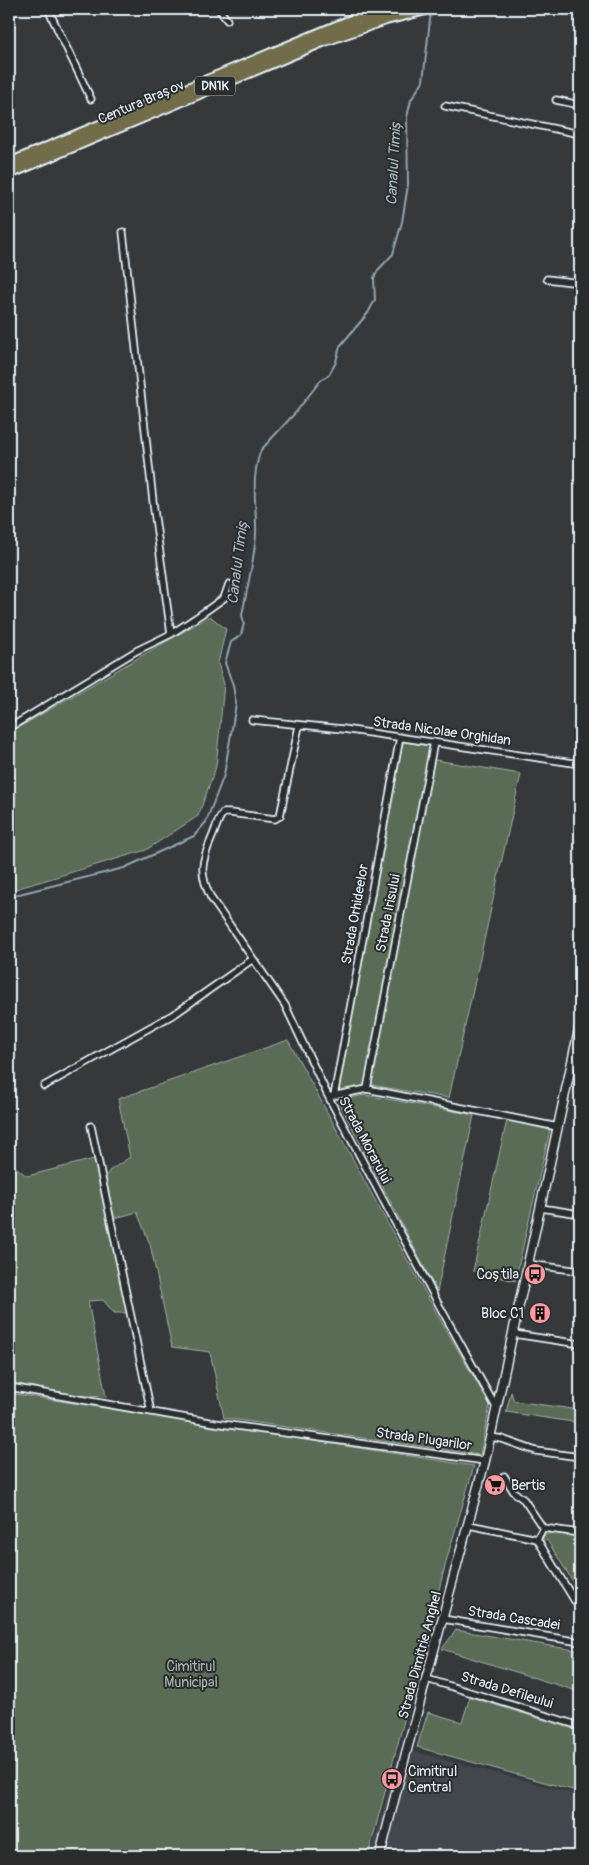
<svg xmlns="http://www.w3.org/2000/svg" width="589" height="1865" viewBox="0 0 589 1865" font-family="Pangolin,sans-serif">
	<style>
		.built { fill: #42474d }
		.green { fill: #5a6c55; stroke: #a1aea6 }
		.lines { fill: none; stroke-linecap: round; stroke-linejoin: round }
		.stream { stroke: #92a5ae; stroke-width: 2 }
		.street-casing { stroke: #e8f1f8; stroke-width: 9 }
		.secondary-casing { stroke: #e8f1f8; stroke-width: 11 }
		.highway-casing { stroke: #e8f1f8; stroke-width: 14 }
		.street { stroke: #2a2d2e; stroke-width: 5.5 }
		.secondary { stroke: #2a2d2e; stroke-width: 8 }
		.highway { stroke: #716d4b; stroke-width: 10 }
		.labels { text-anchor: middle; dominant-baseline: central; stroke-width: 4; stroke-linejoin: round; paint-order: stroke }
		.shield { fill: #2a2d2e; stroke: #afb6bb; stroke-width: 1 }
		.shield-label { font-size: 12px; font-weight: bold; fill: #e8f1f8 }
		.street-label { font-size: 14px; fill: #e8f1f8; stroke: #2a2d2e }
		.poi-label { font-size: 14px; fill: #e8f1f8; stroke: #2a2d2e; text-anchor: end }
		.park-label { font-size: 14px; fill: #a8b5af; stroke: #2a2d2e }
		.water-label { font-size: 15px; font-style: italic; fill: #a8b8c1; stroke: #2a2d2e }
	</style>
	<rect width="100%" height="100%" fill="#35393c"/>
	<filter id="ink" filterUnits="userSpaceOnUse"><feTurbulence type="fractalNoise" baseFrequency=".02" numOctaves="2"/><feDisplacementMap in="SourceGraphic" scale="10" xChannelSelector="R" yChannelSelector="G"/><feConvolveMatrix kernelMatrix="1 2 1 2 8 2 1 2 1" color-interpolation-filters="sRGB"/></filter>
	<g filter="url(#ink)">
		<path class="built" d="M401,1748L580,1795V1856H370Z"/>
		<path class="green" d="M210,616L226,629L218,663L224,684L216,767L198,816L146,850L9,891V733Z
			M403,742L430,746L435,760L521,774L449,1098L371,1085L338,1092Z
			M288,1040L437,1314L490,1405L480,1455L224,1418L210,1352L172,1347L150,1244L137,1212L112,1219L128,1313H114L103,1300L88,1301L106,1397L72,1395L9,1382V1162L27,1176L98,1158L105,1180L109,1171L130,1157L118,1099Z
			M365,1095L474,1115L437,1292L338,1100Z
			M507,1120L550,1130L515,1281L473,1271Z
			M511,1392L514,1401L580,1410V1423L506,1412Z
			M9,1393L474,1466L448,1555L368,1856H9V1433L13,1434L15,1424L9,1422Z
			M554,1532H560L564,1535L575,1536L580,1548V1603L578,1602L570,1588L575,1585L547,1540L542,1542L544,1535Z
			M456,1630L580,1651V1692L442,1649Z
			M470,1697L580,1731L575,1754L580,1756V1792L417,1747L428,1712L462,1722Z"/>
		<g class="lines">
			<path class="stream" d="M9,899L19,894L124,868L194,836L206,822L224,775L236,704L233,685L225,663L231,642L241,635L244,623L242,615C247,589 254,561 256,535C257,506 250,478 261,450L296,412L321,380L329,375L336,362L340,346L368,313L375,300L374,278L378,270L393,254L402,222L408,185L407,117L411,100L423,81L431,11"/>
			<g class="street-casing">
				<path id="street" d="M48,9L91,99
					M219,9L227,20
					M556,100L580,105
					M445,106L580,134
					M123,232L154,510L171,634
					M547,279L580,283
					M252,720L343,729L580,764
					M299,726L280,816L275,819L230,813H223C218,819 216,828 213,835C202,860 198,872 211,898L285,1005L328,1096L440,1307L497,1409
					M9,728L136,651L171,634L200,615L224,598L229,584
					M44,1086L176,1013L253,959
					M367,1089L434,742
					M332,1096L367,1089L558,1127
					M334,1096L400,737
					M91,1126L151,1412
					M541,1208L580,1214
					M528,1264L580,1271
					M514,1334L580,1344
					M9,1387L215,1423L485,1461
					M491,1437L502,1439L536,1451L580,1457
					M504,1476L514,1492L524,1500L543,1528L537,1539
					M469,1525L537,1539L576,1603L580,1606
					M543,1528L580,1533
					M579,1533L580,1523
					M443,1619L580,1642
					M427,1679L580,1726"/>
			</g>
			<g class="secondary-casing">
				<path id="secondary" d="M380,1856L405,1757L485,1461L580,1025"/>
			</g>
			<g class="highway-casing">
				<path id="highway" d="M9,164L324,32L358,18L393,9
					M9,173L325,40L386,19L426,9"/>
			</g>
			<use href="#street" class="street"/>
			<use href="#secondary" class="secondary"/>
			<use href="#highway" class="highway"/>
		</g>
	</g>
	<defs>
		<g id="bus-disc" transform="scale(1.125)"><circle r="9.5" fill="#ff9aa2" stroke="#2a2d2e"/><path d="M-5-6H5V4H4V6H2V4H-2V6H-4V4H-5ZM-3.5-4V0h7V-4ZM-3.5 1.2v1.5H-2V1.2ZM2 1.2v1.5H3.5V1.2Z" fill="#111"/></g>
		<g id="building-disc" transform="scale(1.125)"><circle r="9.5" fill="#ff9aa2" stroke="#2a2d2e"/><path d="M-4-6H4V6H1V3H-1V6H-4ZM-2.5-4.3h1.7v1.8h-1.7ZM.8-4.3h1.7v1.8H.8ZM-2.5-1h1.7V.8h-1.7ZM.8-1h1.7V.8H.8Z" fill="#111"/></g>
		<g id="supermarket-disc" transform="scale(1.125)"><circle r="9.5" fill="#ff9aa2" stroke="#2a2d2e"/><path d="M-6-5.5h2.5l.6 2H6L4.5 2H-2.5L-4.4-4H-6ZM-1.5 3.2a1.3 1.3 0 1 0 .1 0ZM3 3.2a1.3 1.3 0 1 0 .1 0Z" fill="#111"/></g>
	</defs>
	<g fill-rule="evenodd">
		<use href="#bus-disc" x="535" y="1274"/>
		<use href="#building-disc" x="540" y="1313"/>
		<use href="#supermarket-disc" x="495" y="1485"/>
		<use href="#bus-disc" x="392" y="1779"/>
	</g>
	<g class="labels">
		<rect class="shield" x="195" y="76.5" width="40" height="19" rx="4"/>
		<g class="shield-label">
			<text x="215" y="86">DN1K</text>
		</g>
		<g class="street-label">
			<text transform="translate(141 102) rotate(-23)">Centura Brașov</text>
			<text transform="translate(442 731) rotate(8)">Strada Nicolae Orghidan</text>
			<text transform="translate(388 913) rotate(-79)">Strada Irisului</text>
			<text transform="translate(355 914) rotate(-80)">Strada Orhideelor</text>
			<text transform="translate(365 1140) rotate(62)">Strada Morarului</text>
			<text transform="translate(424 1439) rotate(8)">Strada Plugarilor</text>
			<text transform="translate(514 1618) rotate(9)">Strada Cascadei</text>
			<text transform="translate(420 1655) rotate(-75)">Strada Dimitrie Anghel</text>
			<text transform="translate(507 1690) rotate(17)">Strada Defileului</text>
		</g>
		<g class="poi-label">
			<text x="519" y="1274">Coștila</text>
			<text x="524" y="1313">Bloc C1</text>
			<text x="511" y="1485" text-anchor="start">Bertis</text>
			<text x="408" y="1771" text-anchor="start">Cimitirul<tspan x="408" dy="16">Central</tspan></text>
		</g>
		<g class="park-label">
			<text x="191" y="1666">Cimitirul<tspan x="191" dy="16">Municipal</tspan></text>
		</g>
		<g class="water-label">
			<text transform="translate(394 163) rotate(-87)">Canalul Timiș</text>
			<text transform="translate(238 562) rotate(-83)">Canalul Timiș</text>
		</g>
	</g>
	<rect width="589" height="1865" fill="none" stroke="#2a2d2e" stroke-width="30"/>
	<rect x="15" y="15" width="559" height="1835" fill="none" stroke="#e8f1f8" stroke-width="2" filter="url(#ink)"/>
</svg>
